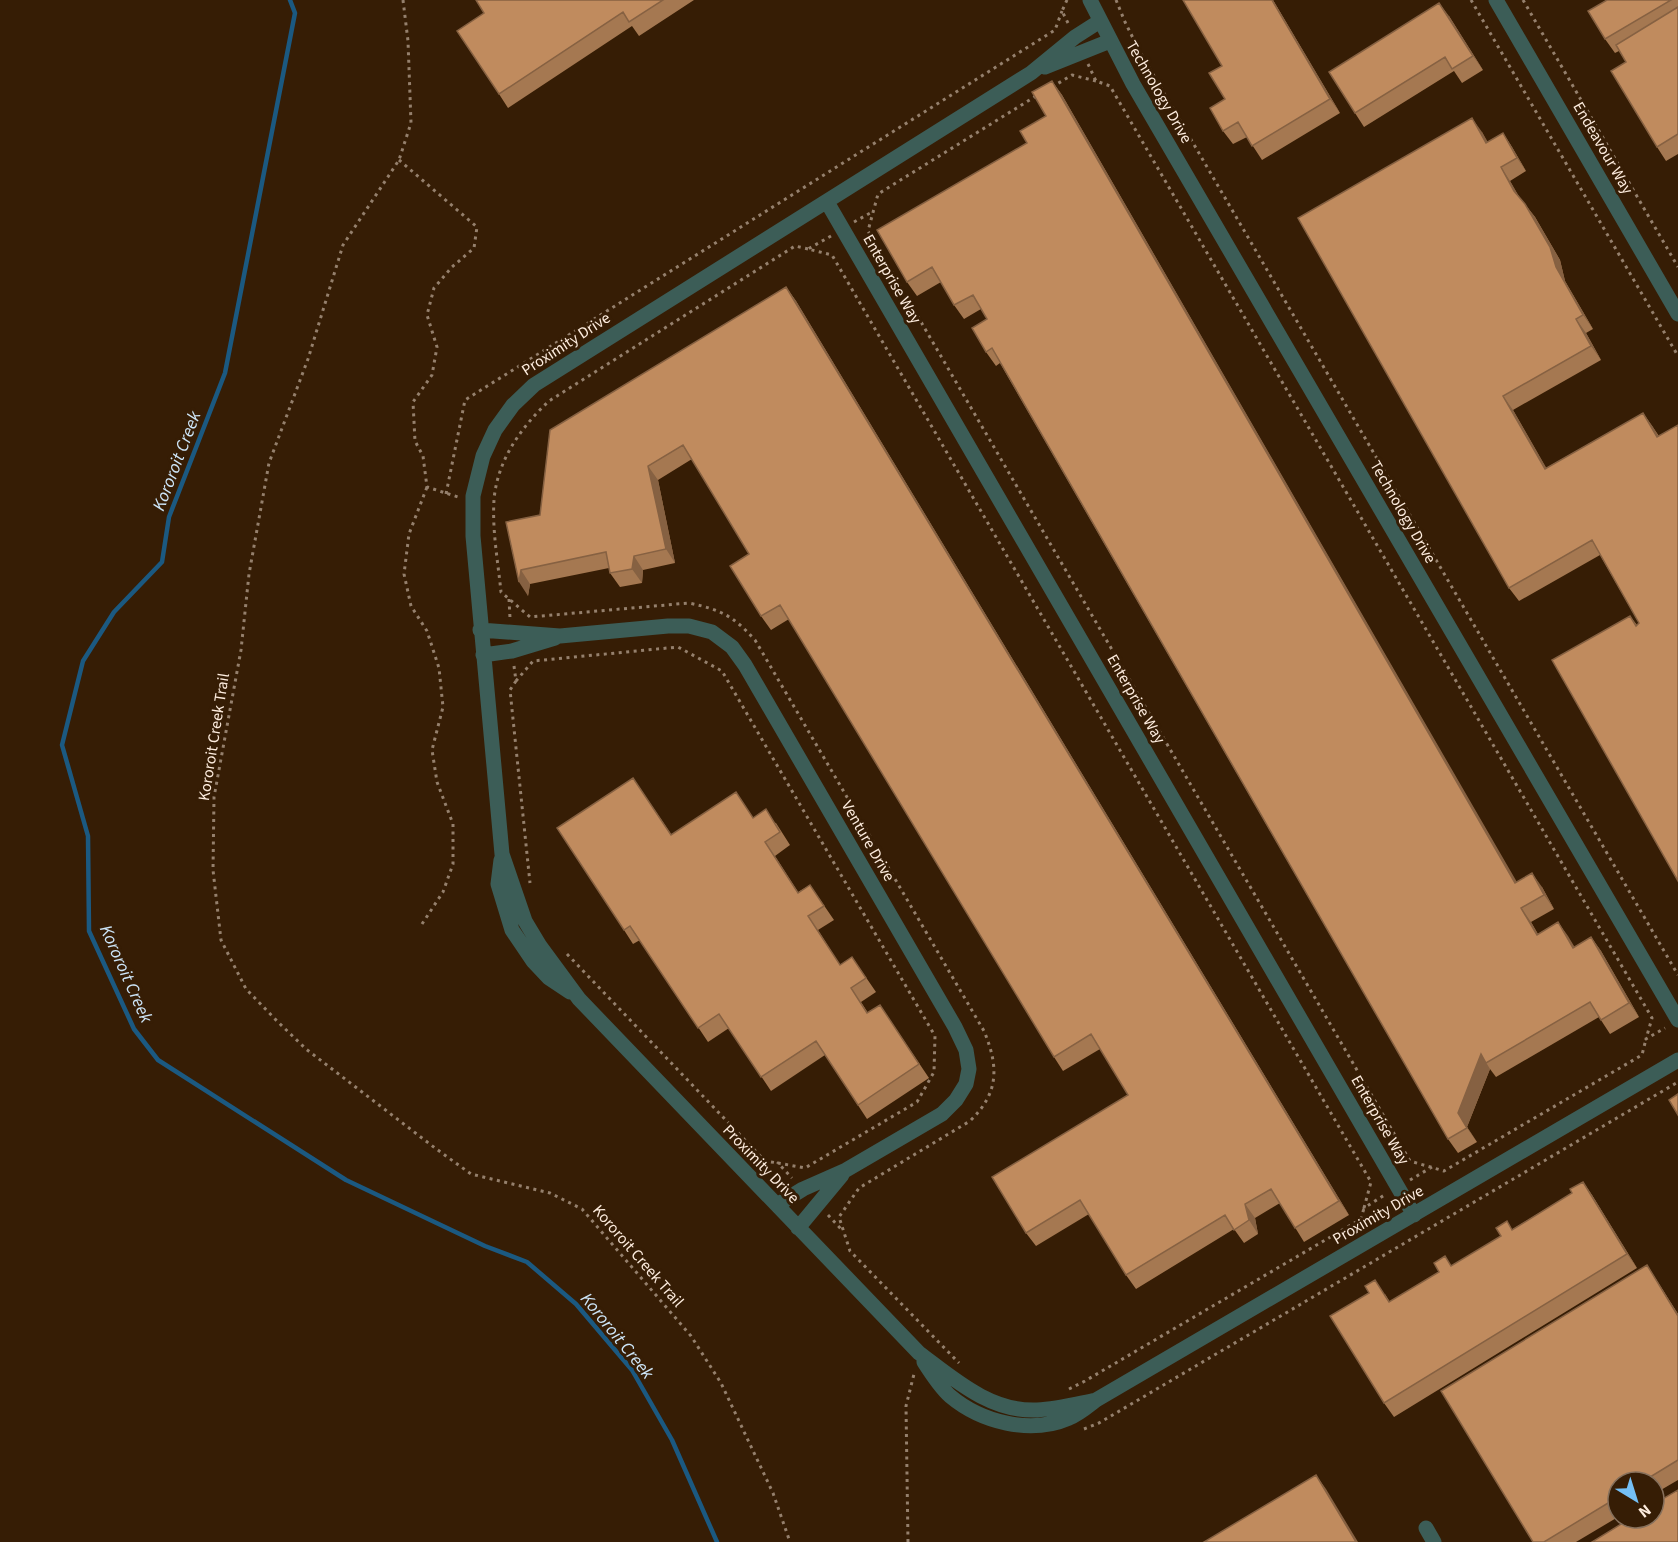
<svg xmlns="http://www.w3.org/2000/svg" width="1678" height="1542" viewBox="0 0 1678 1542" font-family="'Source Sans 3',sans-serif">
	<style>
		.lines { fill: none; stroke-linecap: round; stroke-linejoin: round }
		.stream { stroke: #1b5981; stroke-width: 4.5 }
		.path { stroke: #95806d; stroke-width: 3; stroke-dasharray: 3 4.5; stroke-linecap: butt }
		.minor { stroke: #3c5d57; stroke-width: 15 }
		.wall { fill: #a57851 }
		.shaded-wall { fill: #866142 }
		.building { fill: #c08b5e; stroke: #866142; stroke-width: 1.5 }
		.labels { text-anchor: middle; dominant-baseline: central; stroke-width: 6; stroke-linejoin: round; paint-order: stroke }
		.street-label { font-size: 16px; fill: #fdecde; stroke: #361d05 }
		.water-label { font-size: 18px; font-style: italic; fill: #cee6f9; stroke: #361d05 }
	</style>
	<rect width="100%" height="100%" fill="#361d05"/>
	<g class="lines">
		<path class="stream" d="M290,0L295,13L225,373L169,517L162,562L114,612L83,661L62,745L88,836L89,931L134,1029L158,1060L346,1180L485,1246L527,1262L576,1304L632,1370L672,1440L717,1542"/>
		<path class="path" d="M403,0L408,41L411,123L399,160L343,245L308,359L269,463L249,574L241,650L214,797L213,870L221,940L246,989L278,1022L306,1049L435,1148L471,1174L550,1193L582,1209L691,1336L721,1383L773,1493L790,1542
			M1067,0L1062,11L1068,23
			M1116,0L1125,22L1140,52L1678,975
			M1471,0L1678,356
			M1523,0L1678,267
			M1088,64L1096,81L1110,86L1652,1018L1646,1039L1665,1028
			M1052,87L1072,75L1096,81
			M1036,96L878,194L868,231L1410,1161L1444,1171L1642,1055L1646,1039
			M399,160L477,227L474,248L452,267L434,288L427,315L437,347L432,375L413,402L415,441L423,456L427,487L458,497
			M854,222L872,212
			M831,236L808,249L832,255L1371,1182L1364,1208L1386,1194
			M808,249L795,246L549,401C521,427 497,461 494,500C492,530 498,562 501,592L530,617L689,603C722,610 733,616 755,640L984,1031C999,1067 999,1093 970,1121L859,1188L839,1217L850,1251L959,1363
			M446,494L465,400L1055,30L1062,11
			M509,599L510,618
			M514,666L516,681L533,661L678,647L722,671L935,1036L934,1072L917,1102L805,1168L778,1163L792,1178
			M516,681L510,690L530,883
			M422,924L443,892L453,864V824L437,782L432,750L443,707L439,668L427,631L411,606L404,574L409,534L427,487
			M567,954L765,1161L778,1163
			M1410,1180L1432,1167
			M828,1215L842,1230
			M1069,1389L1085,1381L1361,1219L1364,1208
			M1084,1429L1099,1423L1678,1082
			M908,1542L906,1406L914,1374"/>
		<path class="minor" d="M1090,0L1133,84L1678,1020
			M1496,0L1678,314
			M1045,67L1110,41
			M827,202L1414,1215
			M480,630L560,636L668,626H689L712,632L732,647L745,665L955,1027L966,1050L969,1069L966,1084L956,1100L942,1114L846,1170L803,1189L777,1205
			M483,655L512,651L555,638
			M501,860L498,884L512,930L533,961L549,978L570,992
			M798,1228L842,1175
			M924,1362C931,1373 940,1387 950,1396C981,1422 1030,1435 1069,1418C1079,1414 1087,1407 1096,1400L1678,1060
			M1096,1400C1076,1404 1057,1409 1037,1410C990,1412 954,1379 919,1353L579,999L540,946L525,921L502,854L473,536V496L483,456L495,430L513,405L534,385L1031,73L1075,37L1100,21
			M1426,1528L1434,1542"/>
	</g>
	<path class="wall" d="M476,0H694L639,36L632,26L508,108L499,94L484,13Z
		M1183,0H1273L1340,113L1262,160L1247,137L1233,144L1223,131L1225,99L1222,66Z
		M1607,0H1678V154L1666,161L1657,147L1626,62L1619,51L1615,53L1605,39Z
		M1449,16L1483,70L1462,83L1454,71L1364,127L1355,113Z
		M1052,81L1062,95L1516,882L1542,887L1554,909L1531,922L1538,934L1558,922L1574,947L1591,937L1601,951L1639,1017L1610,1034L1599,1017L1496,1077L1490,1069L1467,1127L1477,1142L1458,1153L1448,1139L1000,363L996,366L986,352L987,319L981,309L964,319L954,305L941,282L917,296L907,282L1027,143L1046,116Z
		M1482,132L1487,142L1503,133L1512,147L1526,171L1510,181L1519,197L1535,217L1560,260L1565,281L1593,329L1586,333L1601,360L1513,410L1546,468L1643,413L1659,436L1678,881L1630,616L1637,625L1639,623L1600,555L1519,601L1509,588Z
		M786,287L796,301L1349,1215L1304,1242L1280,1203L1255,1218L1258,1234L1244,1243L1234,1229L1136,1289L1126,1275L1089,1214L1036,1246L1026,1233L1128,1095L1100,1049L1063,1071L1054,1057L789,619L771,630L761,616L749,554L692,459L658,480L675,563L643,570L642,583L620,587L610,573L609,568L530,584L528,596L506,522L540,515Z
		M633,778L671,834L754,817L776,823L790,845L775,856L798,892L810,885L834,920L818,930L840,965L852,957L876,992L861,1002L868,1013L880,1005L929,1078L867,1119L825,1055L771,1091L729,1028L708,1042L640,940L633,944L624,930Z
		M1583,1182L1592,1195L1637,1268L1394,1417L1384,1403L1385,1294L1390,1302L1452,1266L1572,1193Z
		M1647,1265L1678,1314V1480L1654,1494V1482H1618V1517L1576,1542H1533Z"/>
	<path class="shaded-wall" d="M1272,0H1273L1340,113L1330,99Z
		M1439,3L1449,16L1483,70L1473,56Z
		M1052,81L1062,95L1525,896L1515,883Z
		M1472,118L1482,132L1496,156L1486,143Z
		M1503,133L1512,147L1526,171L1517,158Z
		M1501,167L1510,181L1524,205L1514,191Z
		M1525,204L1535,217L1560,260L1565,281L1593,329L1583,315L1556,267Z
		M786,287L796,301L1349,1215L1339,1201Z
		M1576,319L1586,333L1601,360L1591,346Z
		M1503,396L1513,410L1555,483L1545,469Z
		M1643,413L1653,427L1667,451L1657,437Z
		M648,466L658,480L675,563L666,549Z
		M634,556L643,570L642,583L632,569Z
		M521,570L530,584L528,596L519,582Z
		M1532,873L1542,887L1554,909L1544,895Z
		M1521,908L1531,922L1546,949L1537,935Z
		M1558,922L1568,936L1583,961L1573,948Z
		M1591,937L1601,951L1639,1017L1629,1003Z
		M1481,1054L1490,1069L1467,1127L1477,1142L1467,1128L1458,1113Z
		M1583,1182L1592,1195L1637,1268L1627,1254Z
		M1245,1204L1255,1218L1258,1234L1249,1220Z
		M1647,1265L1678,1314V1316Z
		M1316,1475L1326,1489L1358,1542H1356Z"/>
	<path class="building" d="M476,0H663L629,22L623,12L499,94L457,31L484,13Z
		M1183,0H1272L1330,99L1252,146L1238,122L1223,131L1210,108L1225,99L1209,73L1222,66Z
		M1607,0H1671L1605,39L1588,11Z
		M1439,3L1473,56L1452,69L1445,57L1355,113L1329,72Z
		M1678,7V134L1657,147L1611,71L1626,62L1616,45Z
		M1052,81L1515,883L1532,873L1544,895L1521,908L1537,935L1558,922L1573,948L1591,937L1629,1003L1601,1020L1590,1002L1486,1063L1481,1054L1458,1113L1467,1128L1448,1139L992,348L986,352L972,328L987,319L973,295L954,305L932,267L907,282L877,230L1027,143L1020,131L1046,116L1032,92Z
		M1472,118L1486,143L1503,133L1517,158L1501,167L1514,191L1525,204L1550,247L1556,267L1583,315L1576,319L1591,346L1503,396L1545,469L1643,413L1657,437L1678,425V881L1552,660L1630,616L1636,626L1639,623L1592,540L1509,588L1298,218Z
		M786,287L1339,1201L1295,1228L1271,1189L1245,1204L1249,1220L1234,1230L1225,1215L1126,1275L1080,1200L1026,1233L992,1177L1128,1095L1091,1034L1054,1057L780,605L761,616L730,566L749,554L683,445L648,466L666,549L634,556L632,569L610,573L606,552L521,570L519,582L506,522L540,515L550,430Z
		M633,778L671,835L736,792L753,818L766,809L780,832L765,842L798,893L810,885L824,906L808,916L840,965L852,957L866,978L851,988L867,1013L880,1005L919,1064L858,1105L816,1041L761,1077L719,1014L698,1028L630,926L624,930L557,828Z
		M1678,1094V1115L1669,1100Z
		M1583,1182L1627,1254L1384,1403L1330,1316L1369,1293L1365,1286L1375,1280L1389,1302L1439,1272L1434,1263L1445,1256L1451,1266L1501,1236L1496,1228L1507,1221L1512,1230L1572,1193L1570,1189Z
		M1647,1265L1678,1316V1460L1642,1482H1618V1497L1544,1542H1533L1441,1391Z
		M1316,1475L1356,1542H1204Z
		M1678,1490V1542H1592L1631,1518H1654V1504Z"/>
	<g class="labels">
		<g class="street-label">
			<text transform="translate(1159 92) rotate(60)">Technology Drive</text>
			<text transform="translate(1603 148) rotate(60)">Endeavour Way</text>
			<text transform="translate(892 279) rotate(60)">Enterprise Way</text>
			<text transform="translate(566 344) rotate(-33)">Proximity Drive</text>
			<text transform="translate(1403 512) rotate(60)">Technology Drive</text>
			<text transform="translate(1136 699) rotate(60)">Enterprise Way</text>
			<text transform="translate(214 737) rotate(-81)">Kororoit Creek Trail</text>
			<text transform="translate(868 841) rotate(60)">Venture Drive</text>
			<text transform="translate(1380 1120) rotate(60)">Enterprise Way</text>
			<text transform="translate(761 1164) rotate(46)">Proximity Drive</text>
			<text transform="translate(1378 1215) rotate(-30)">Proximity Drive</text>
			<text transform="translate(638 1256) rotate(49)">Kororoit Creek Trail</text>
		</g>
		<g class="water-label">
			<text transform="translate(177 461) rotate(-69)">Kororoit Creek</text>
			<text transform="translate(126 974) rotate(66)">Kororoit Creek</text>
			<text transform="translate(617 1336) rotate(51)">Kororoit Creek</text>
		</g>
	</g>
	<g transform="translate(1636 1500) rotate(142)"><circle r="28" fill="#361d05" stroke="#86705c" stroke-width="1.5"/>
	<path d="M0-4.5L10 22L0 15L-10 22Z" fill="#75c0f6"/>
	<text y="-9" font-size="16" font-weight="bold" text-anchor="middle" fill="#fdecde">N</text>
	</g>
</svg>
